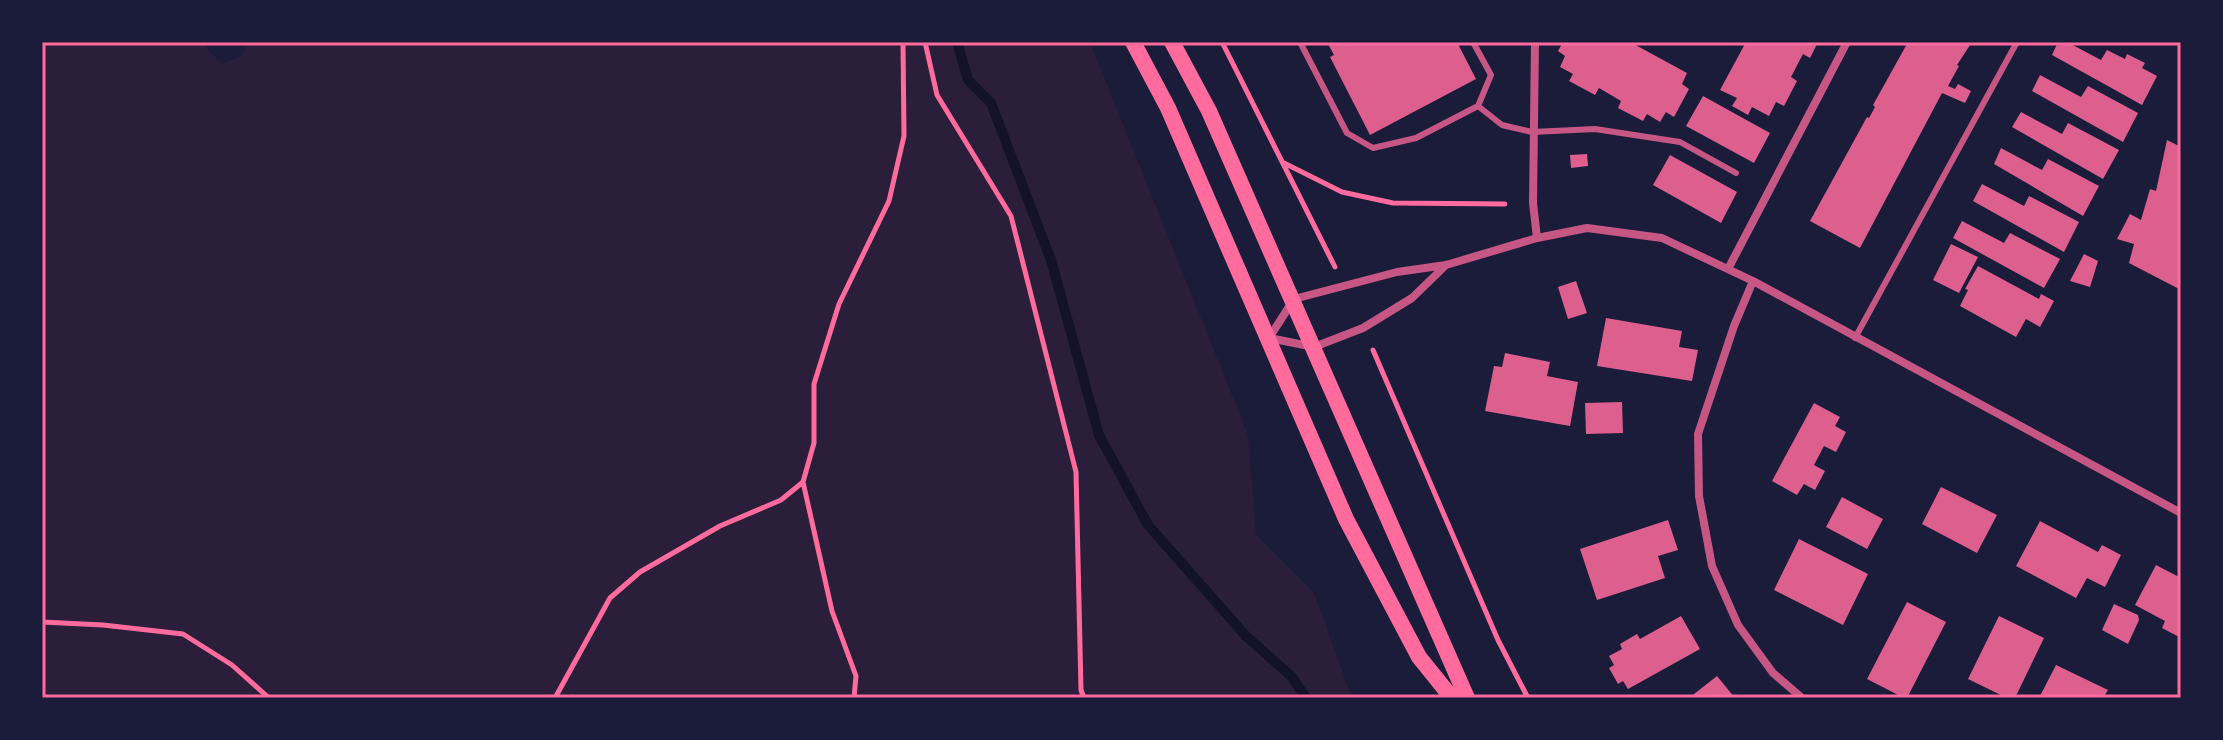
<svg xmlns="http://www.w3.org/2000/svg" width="2223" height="740" viewBox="0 0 2223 740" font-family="'Zilla Slab',serif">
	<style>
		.green { fill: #2a1e3b }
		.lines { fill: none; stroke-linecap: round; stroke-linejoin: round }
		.stream { stroke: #12122b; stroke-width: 10 }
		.building { fill: #dd5f8e }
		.path { stroke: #ff6b9d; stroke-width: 5 }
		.service { stroke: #c65784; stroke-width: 6 }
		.minor { stroke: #c65784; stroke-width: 8 }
		.secondary { stroke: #ff6b9d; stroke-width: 16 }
		.neatline { fill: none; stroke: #ff6b9d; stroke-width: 3 }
	</style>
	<rect width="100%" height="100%" fill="#1b1b3a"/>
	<path class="green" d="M42,42H205L209,52L223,63L242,56L249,42H1090L1248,435L1256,535L1314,593L1352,698H42Z"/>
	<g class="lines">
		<path class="stream" d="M957,42L968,80L991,103L1051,260L1099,435L1148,525L1246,636L1292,677L1306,698"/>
	</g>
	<path class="building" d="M1327,42H1457L1476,79L1370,135L1330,57L1334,55Z
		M1563,42H1630L1687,73L1682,84L1689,89L1674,117L1666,112L1660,122L1647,114L1643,121L1618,108L1621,101L1599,88L1595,95L1569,81L1573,74L1560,67L1565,56L1558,51Z
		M1746,42H1818L1810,58L1803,54L1791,77L1797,81L1784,106L1776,102L1769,116L1752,107L1748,115L1732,106L1737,98L1720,90Z
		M1908,42H1972L1957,65L1959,66L1948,86L1955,89L1958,84L1971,91L1965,103L1942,93L1860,248L1810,221L1867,117L1869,118L1875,107L1873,105Z
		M2058,42H2067L2101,60L2107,50L2125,59L2127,54L2145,63L2142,68L2157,76L2142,105L2052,55Z
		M2040,75L2081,97L2088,86L2138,113L2123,142L2032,91Z
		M1703,96L1770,133L1754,163L1686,126Z
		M2021,112L2062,134L2068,123L2119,150L2103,179L2012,127Z
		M2167,140L2181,147V290L2129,263L2134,244L2117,239L2130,214L2141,220L2150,189L2156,191Z
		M2001,148L2042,170L2048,159L2099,186L2083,216L1994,164Z
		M1587,154L1588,166L1571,168L1570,155Z
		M1670,155L1737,192L1721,223L1653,185Z
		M1982,184L2024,206L2029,196L2079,222L2064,252L1973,201Z
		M1962,221L2004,243L2010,233L2060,259L2044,288L1953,238Z
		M1951,244L1978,257L1959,293L1933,280Z
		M2084,254L2098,261L2090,287L2070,281Z
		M1978,266L2039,299L2041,294L2054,301L2040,327L2026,319L2016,337L1960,306L1968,290L1965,289Z
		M1576,281L1587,313L1568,319L1558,287Z
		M1606,318L1682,331L1679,347L1698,350L1692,381L1597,366Z
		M1505,353L1550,362L1547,376L1578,382L1570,426L1485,411L1494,366L1502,367Z
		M1622,402L1623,433L1586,434L1585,403Z
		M1814,403L1840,417L1835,426L1846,432L1836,452L1824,446L1814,465L1825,471L1815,490L1804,484L1797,495L1772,481Z
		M1941,487L1997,515L1977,553L1922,524Z
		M1842,497L1883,519L1867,549L1826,527Z
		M1668,520L1678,550L1658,556L1665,578L1597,600L1580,549Z
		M2040,521L2098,552L2102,545L2121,555L2105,587L2087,578L2076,598L2016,566Z
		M1799,539L1868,574L1843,625L1774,590Z
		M2156,565L2181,578V638L2162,628L2165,621L2135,605Z
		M1907,602L1946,622L1907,698H1904L1867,679Z
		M2114,604L2138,615L2139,620L2128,644L2102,630Z
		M1681,616L1700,649L1628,689L1623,681L1618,684L1609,668L1614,665L1609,656L1622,649L1620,644L1637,634L1640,639Z
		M1999,616L2044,638L2015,698H2007L1968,679Z
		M2056,665L2108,690L2103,698H2039Z
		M1717,676L1735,698H1689Z"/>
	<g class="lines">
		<path class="path" d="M925,42L937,95L1011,216L1076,472L1081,690L1084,698
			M1222,42L1335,267
			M1284,163L1342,192L1393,203L1505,204
			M1373,350L1498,640L1528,698
			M803,482L832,611L856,676L854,698
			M42,622L103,625L183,634L232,665L269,698
			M555,698L610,598L640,572L720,526L781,500L803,482L814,443V384L839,304L889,201L904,136L903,42"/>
		<path class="service" d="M1300,42L1347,133L1373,148L1416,138L1478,106L1502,125L1532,132L1595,129L1680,142L1736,173
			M1473,42L1491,75L1478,106
			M1855,338L2017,42"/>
		<path class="minor" d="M1535,42L1533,203L1537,238
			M1446,265L1412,298L1363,328L1314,347L1269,338L1294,299L1397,272L1446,265L1537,238L1587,228L1662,238L1753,281L2181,513
			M1728,269L1847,42
			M1753,281L1734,326L1698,434L1699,496L1712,566L1738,625L1773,673L1802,698"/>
		<path class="secondary" d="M1133,42L1168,108L1346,519L1419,657L1452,698
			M1172,42L1209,111L1467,698"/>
	</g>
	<rect width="2223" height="740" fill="none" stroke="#1b1b3a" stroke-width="88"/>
	<rect x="44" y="44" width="2135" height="652" class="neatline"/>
</svg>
